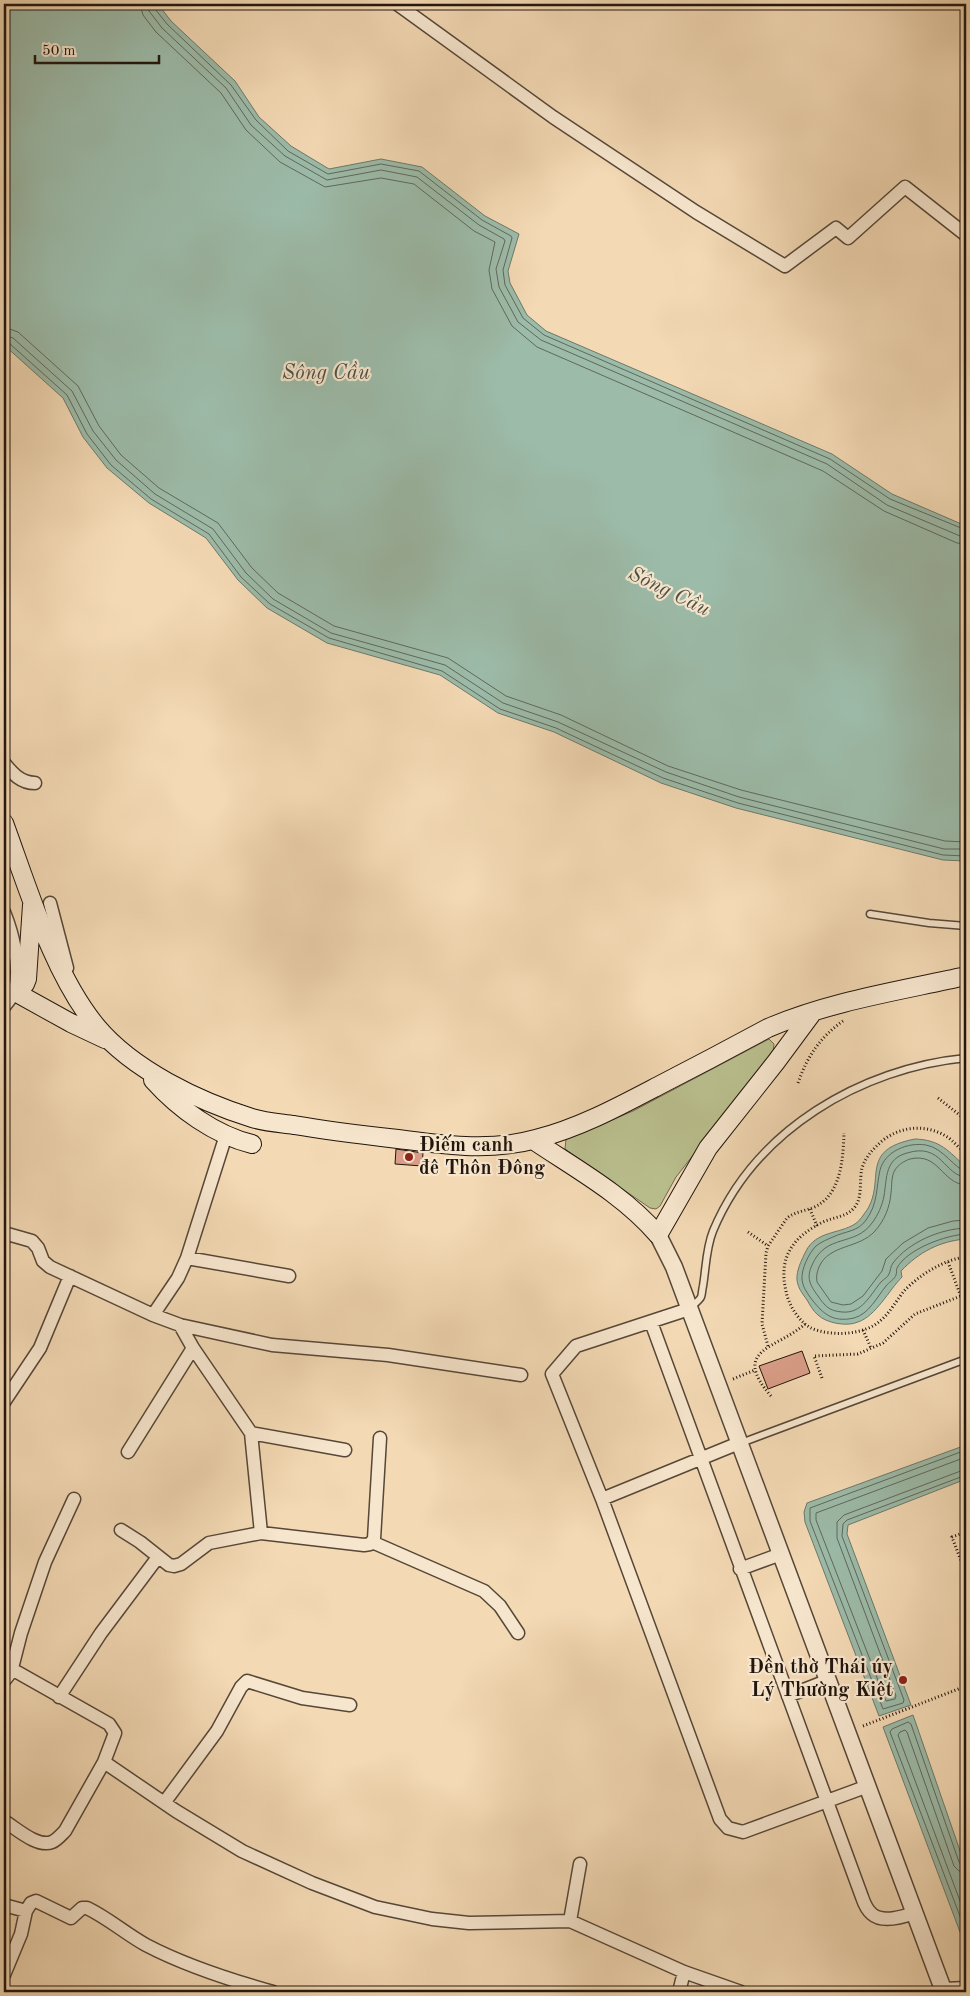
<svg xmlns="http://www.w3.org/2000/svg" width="970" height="1996" viewBox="0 0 970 1996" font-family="'Old Standard TT',serif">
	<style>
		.green { fill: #babf8e; stroke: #6e6a4e }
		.water { fill: #9cbba9; stroke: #6b796b }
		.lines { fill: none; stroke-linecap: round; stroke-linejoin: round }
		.shore { stroke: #5f685b; stroke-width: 1 }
		.building { fill: #d99d87; stroke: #22160d }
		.service-casing { stroke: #564737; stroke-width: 9 }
		.minor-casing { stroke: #564737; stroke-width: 15 }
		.tertiary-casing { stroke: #564737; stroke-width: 19 }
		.secondary-casing { stroke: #22160d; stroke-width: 20 }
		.path { stroke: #22160d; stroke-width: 3; stroke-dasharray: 1 2.5; stroke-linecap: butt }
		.service { stroke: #f7e6ce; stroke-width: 6 }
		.minor { stroke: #f7e6ce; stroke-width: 12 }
		.tertiary { stroke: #f7e6ce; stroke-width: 16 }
		.secondary { stroke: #f7e6ce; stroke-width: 18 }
		.poi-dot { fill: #8f2418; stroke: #f7e6ce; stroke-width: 2 }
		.labels { text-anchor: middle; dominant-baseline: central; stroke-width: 4.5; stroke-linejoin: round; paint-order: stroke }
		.poi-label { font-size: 20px; font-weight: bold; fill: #22160d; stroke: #f7e6ce; text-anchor: start }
		.water-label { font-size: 21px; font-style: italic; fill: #4d5044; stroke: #f7e6ce }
	</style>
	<rect width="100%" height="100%" fill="#f3d9b4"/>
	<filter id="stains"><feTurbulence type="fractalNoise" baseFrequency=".004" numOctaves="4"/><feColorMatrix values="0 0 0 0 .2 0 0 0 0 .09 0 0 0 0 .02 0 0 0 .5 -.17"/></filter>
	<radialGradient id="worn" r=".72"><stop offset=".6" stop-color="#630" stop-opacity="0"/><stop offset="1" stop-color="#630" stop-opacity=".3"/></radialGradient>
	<path class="green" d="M769,1039L774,1044L773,1053L676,1177L660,1206L656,1209L650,1208L565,1149L566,1139L633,1111Z"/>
	<path class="water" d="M4,4H158L171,21L235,81L259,117L291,146L329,169L381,159L422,167L485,216L519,234L508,271L510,283L527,315L546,331L832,454L892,494L966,526V861L943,860L736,808L661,783L554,732L498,713L440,675L327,643L267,608L238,580L206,538L149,503L107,468L83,437L63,398L4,345Z
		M915,1139C941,1140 948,1151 966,1167V1239C940,1241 919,1252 901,1271L902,1277C889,1290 876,1316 858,1322C847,1327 826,1323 818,1315C813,1311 810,1305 807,1300C802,1293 798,1288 797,1280C796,1271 802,1259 806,1251C816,1231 839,1234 855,1224C860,1221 863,1215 867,1210C886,1180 858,1150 915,1139Z
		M966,1445V1479L848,1525L847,1534L911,1705L879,1716L805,1522L804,1512L807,1503Z
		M913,1715L966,1868V1939L960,1932L883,1727Z"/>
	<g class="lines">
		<path class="shore" d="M140,4L143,15L156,32L221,93L246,130L280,162L325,187L381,178L414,184L474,231L495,242L489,270L492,289L512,326L537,347L823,471L884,511L957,543L966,544
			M148,4L149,11L162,28L226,88L251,125L285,156L327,180L381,170L417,177L479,225L504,239L505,241L496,269L499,287L518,322L541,340L827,464L887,505L960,536L966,537
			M154,4L155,9L167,24L231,85L256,120L288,151L328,174L381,164L419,171L482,220L511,236L512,238L503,270L505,285L523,318L544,335L830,459L890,499L966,530
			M4,327L18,332L78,386L99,426L121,455L159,488L218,523L252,568L278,593L334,626L448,658L506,696L561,715L668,766L741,790L945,841L966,842
			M4,335L13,338L72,391L93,431L116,460L155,494L213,529L246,573L273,599L331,633L445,665L503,703L558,722L666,772L739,797L944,849H966
			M4,341L9,343L67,395L87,434L111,465L151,499L209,534L241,577L270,604L329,638L442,671L500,709L556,728L663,778L738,803L943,855L966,856
			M966,1171C955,1170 944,1148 926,1145C908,1142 885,1151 880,1170C876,1188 878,1204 866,1220C858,1232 845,1231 833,1237C828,1239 821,1242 816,1246C809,1253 801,1269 802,1280C803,1287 806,1291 810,1297C822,1313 832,1323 854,1318C869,1314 877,1297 886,1286C888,1283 895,1279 896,1275C897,1273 896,1270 897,1268C907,1249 946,1235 966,1234
			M966,1177C944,1176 942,1142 907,1153C885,1159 887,1177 884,1196C882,1206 878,1215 872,1223C855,1247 826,1233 812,1265C806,1278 810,1285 818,1296C825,1306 829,1311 842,1312C862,1314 870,1295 881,1282C884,1279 888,1277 889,1274C891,1270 890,1267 893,1263C909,1242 940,1229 966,1228
			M966,1185C942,1184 939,1152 910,1159C904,1161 898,1165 895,1170C891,1176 892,1186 891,1193C890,1207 884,1221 875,1231C859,1249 829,1244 819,1267C817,1272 816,1276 817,1282L831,1302L843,1305L851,1304L863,1296L882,1271L886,1259L903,1243L928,1228L953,1221L966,1220
			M966,1450L810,1508V1521L883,1709L903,1703L904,1700L842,1536L843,1524L847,1520L966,1475
			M966,1457L816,1513V1520L886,1701L895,1699L896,1696L837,1538V1522L844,1515L966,1469
			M966,1866H962L959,1862L911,1724L908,1722L892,1729L890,1732L966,1932
			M966,1873L959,1871L954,1866L907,1732L905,1730L900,1732L898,1735L966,1917"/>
	</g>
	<path class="building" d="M396,1149L423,1153L422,1166L395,1164Z
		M802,1351L810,1373L768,1389L759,1366Z"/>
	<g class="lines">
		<g class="service-casing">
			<path id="service" d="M870,914L929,923L966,926
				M690,1308C693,1305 699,1301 701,1297C702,1295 702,1290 703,1286C706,1268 706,1248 713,1231C755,1130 861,1068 966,1058
				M741,1443L966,1359"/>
		</g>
		<g class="minor-casing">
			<path id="minor" d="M397,4L553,117L696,212L785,266L836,228L848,238L905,187L966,235
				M4,763C13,774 21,783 35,783
				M50,903L67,968
				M4,912C13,934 21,967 15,990C14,996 7,1002 4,1007
				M4,1233L32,1241L38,1248L43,1261L50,1267L153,1315L180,1325L193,1348L251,1433L261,1533
				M187,1258L289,1276
				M689,1309L576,1346L552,1374L602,1499L720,1819L728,1828L743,1832L868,1786
				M153,1315L178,1278L187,1258L226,1135
				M651,1322L862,1897C864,1903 867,1910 872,1914C882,1923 903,1917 914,1913
				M180,1325L272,1345L388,1355L521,1375
				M4,1402L40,1348L70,1276
				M251,1433L345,1450
				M128,1452L193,1348
				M602,1499L739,1443
				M121,1530L140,1542L169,1565L174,1566L181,1564L209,1543L261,1533L364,1545L370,1544L374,1539L380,1438
				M372,1542L484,1591L500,1606L518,1633
				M740,1569L781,1554
				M11,1672L21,1633L45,1562L74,1499
				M4,1681L11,1672H17L109,1724L115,1733L104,1762L65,1831C61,1835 57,1840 52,1842C37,1848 16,1828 4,1821
				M788,1696L829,1680
				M59,1697L101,1633L158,1557
				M104,1762L176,1811L242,1851L312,1883L375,1907L432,1919L469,1923L570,1921L684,1972L741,1992
				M164,1803L217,1731L241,1687L247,1681L302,1698L350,1705
				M4,1905L26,1911
				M570,1921L580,1864
				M4,1975L21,1934L26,1911L31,1903L36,1901L71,1918L82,1908H87C108,1918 126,1934 146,1945C186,1966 230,1980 273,1992
				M943,1989L966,1988
				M679,1992L684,1972"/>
		</g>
		<g class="tertiary-casing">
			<path id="tertiary" d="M658,1235L674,1267L944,1992"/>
		</g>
		<g class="secondary-casing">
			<path id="secondary" d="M4,823C28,888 53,974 97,1027C133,1070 198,1101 252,1118C265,1122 280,1123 294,1125C329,1131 363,1135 398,1139C445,1145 489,1152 536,1139C579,1128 618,1107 658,1086C695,1067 731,1048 768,1028C831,1001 899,991 966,976
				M32,905L27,979L25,984L15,992L71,1023L105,1039
				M153,1080C179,1109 215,1135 252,1144
				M533,1140C576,1169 624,1195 658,1235L708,1148L776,1062L813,1012"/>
		</g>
		<path class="path" d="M798,1083C807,1057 820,1037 843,1021
			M938,1098L966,1120
			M966,1153C960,1149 955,1143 949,1138C928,1124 902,1125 882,1141C873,1149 866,1156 862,1168C859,1180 863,1198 854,1208C846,1217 834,1217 823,1222C793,1237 778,1257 786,1291C788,1304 799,1322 811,1328C831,1337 864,1335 880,1321C890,1313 896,1301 904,1291C919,1275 945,1259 966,1257
			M810,1209L817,1226
			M748,1232L768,1246
			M948,1262L966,1310
			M863,1330L871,1348
			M768,1346L762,1324L766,1253L768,1246L787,1218C795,1212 804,1211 812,1208C841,1197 843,1160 844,1133
			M822,1378L814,1356L858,1354L883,1343L915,1314L966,1294
			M733,1379L755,1370
			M771,1396C730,1349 777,1349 805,1324
			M966,1532L952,1537L966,1574
			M863,1726L966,1686"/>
		<use href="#service" class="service"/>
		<use href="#minor" class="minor"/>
		<use href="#tertiary" class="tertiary"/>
		<use href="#secondary" class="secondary"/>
	</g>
	<g class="poi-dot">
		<circle cx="409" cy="1157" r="5"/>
		<circle cx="903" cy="1680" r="5"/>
	</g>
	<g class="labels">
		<g class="poi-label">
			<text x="419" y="1146">Điếm canh<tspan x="419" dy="23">đê Thôn Đông</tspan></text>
			<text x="893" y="1668" text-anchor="end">Đền thờ Thái úy<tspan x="893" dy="23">Lý Thường Kiệt</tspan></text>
		</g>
		<g class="water-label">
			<text x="326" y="373">Sông Cầu</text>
			<text transform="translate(669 592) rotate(26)">Sông Cầu</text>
		</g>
	</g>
	<rect width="970" height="1996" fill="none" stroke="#f3d9b4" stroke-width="20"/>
	<rect x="5" y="5" width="960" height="1986" fill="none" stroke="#22160d" stroke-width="2.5"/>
	<rect x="10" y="10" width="950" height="1976" fill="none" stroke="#22160d"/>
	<path d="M35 55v8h124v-8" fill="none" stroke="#22160d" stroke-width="2.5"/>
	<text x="42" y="55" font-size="15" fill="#22160d" stroke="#f7e6ce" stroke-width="4" paint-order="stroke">50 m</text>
	<rect width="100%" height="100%" filter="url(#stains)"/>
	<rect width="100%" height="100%" fill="url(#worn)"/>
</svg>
